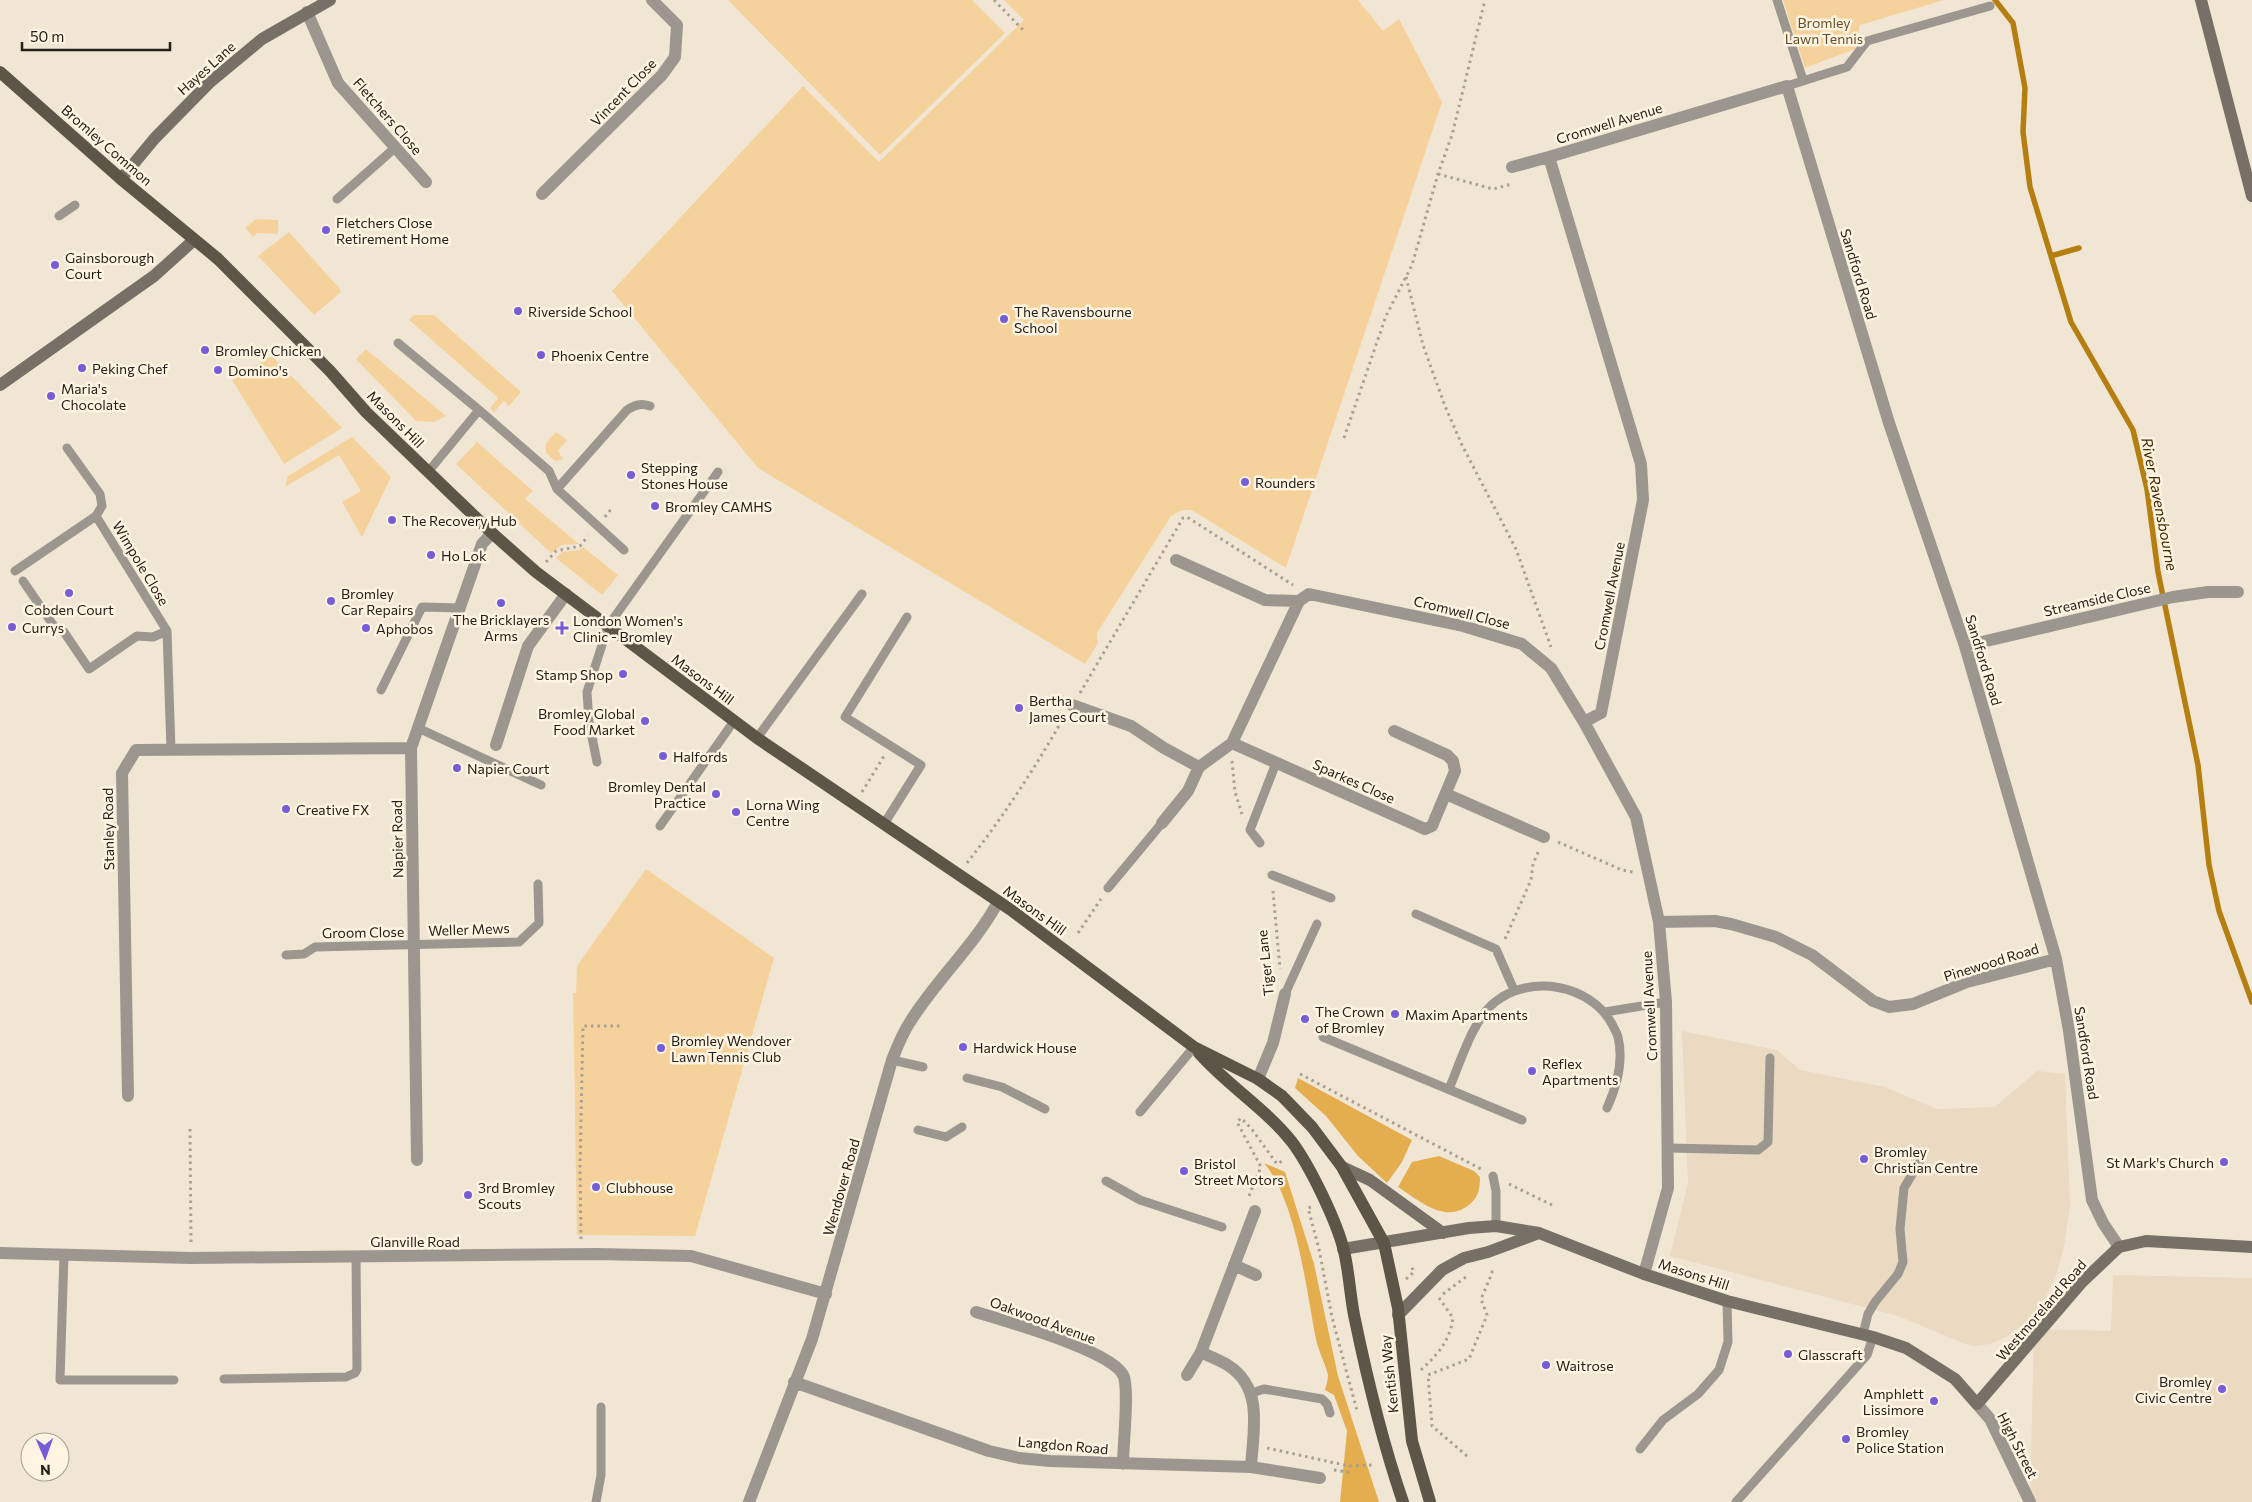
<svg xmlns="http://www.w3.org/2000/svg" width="2252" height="1502" viewBox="0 0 2252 1502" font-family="Commissioner,sans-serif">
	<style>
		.built { fill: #e9dac1 }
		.green { fill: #f5d29c }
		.forest { fill: #e4ad4e }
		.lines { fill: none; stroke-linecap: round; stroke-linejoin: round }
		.stream { stroke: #b47f10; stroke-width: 5.5 }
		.path { stroke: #a9a093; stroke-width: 3; stroke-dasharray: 2.5 4; stroke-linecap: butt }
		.service { stroke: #9b978f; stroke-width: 9 }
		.minor { stroke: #9b978f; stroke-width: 12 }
		.secondary { stroke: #777066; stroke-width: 12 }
		.primary { stroke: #5d5548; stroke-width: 12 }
		.poi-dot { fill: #765dd7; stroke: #fff3e1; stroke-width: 2 }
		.labels { text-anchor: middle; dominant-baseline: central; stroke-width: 5; stroke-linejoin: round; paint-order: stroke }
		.park-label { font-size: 14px; fill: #664f28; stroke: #fff3e1 }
		.street-label { font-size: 14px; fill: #24201a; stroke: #fff3e1 }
		.poi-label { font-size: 14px; fill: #24201a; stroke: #fff3e1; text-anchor: start }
		.water-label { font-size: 15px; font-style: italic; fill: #402b00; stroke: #fff3e1 }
	</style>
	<rect width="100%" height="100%" fill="#f1e6d4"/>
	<path class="built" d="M1682,1031L1777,1050L1800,1070L1885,1087L1937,1109L1995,1107L2037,1071L2065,1074L2070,1205L2064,1247L2055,1279L2044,1301L2032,1318L2008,1336L1990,1344L1974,1346L1965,1344L1898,1316L1670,1256L1688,1183Z
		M2113,1275L2252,1278V1502H2033L2030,1499L2034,1329L2111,1331Z"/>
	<path class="green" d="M728,0H972L1005,33L880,155Z
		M1004,0H1358L1383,31L1399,19L1442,102L1286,568L1193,511C1185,508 1178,511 1171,516L1097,633L1098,643L1085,664L758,468L612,291L803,86L879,162L1024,20Z
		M1783,0H1944L1860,25L1855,49L1805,68Z
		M256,219L278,220V234L257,233L253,237L245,228Z
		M289,232L339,288L341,292L314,315L258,256Z
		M414,315H434L521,392L509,406L504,401L494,412L490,408L498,398L409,320Z
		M366,349L446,416L434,422L416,421L356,359Z
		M272,356L342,428L284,464L232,380Z
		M556,432L567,440L558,451L563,459L555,461L546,453V443Z
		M352,437L391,477L362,537L342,502L361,491L339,455L285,487L288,476Z
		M477,442L533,491L525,499L578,543V544L561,545L551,553L456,464Z
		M583,547L618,575L602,595L556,558L562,552L579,550Z
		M646,869L774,958L695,1236L577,1235L573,993H576L577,966Z"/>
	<path class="forest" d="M1298,1078L1412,1140L1402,1162L1387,1183L1358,1156L1326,1116L1295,1088Z
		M1439,1156L1474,1171L1480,1177C1480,1190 1478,1199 1466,1207C1443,1223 1417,1199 1398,1187L1412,1162Z
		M1264,1163L1285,1172L1314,1264L1338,1376L1379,1502H1340L1347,1431L1334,1395L1325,1390C1326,1386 1328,1380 1328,1375C1327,1368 1318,1350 1316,1339C1306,1290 1297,1202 1264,1163Z"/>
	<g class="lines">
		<path class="stream" d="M1995,0L2013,23L2025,88L2023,132L2030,187L2071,322L2133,430L2147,489L2158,572L2198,765L2209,865L2219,911L2252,1002
			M2051,256L2079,248"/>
		<path class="path" d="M994,0L1024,31
			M1438,174L1493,189L1512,184
			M1406,277L1423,345L1445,406L1462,445L1516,549L1551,647
			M1344,438L1386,316L1412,265L1438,174L1452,135L1485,0
			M605,517L611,509
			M546,562L556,551L580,546L588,536
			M1080,693L1183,518L1187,517L1293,585
			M1232,761L1235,792L1242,814
			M862,792L884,756
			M1558,842L1622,870L1633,872
			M967,863C1003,817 1035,768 1064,717
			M1273,891L1280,969
			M1078,933L1101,899
			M1505,939L1531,880L1533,864L1539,850
			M1300,1074L1481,1169
			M190,1129L191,1243
			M1509,1184L1552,1205
			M1249,1196L1261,1167L1237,1122L1241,1118L1251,1128L1277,1164L1284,1160
			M1311,1207L1308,1208L1319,1249L1332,1317L1357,1411
			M581,1239L580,1168L583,1026H621
			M1406,1279L1414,1272L1411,1266
			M1443,1294L1466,1277
			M1421,1370C1437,1355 1450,1341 1453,1318L1437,1295
			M1267,1448L1349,1466L1374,1465
			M1467,1456L1432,1426L1428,1375L1469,1359L1487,1315L1481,1299L1492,1273V1269H1491
			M1334,1470L1348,1472L1349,1466"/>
		<path class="service" d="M1777,0L1803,80
			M1787,86L1847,67L1867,41L1990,6
			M337,199L396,147
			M59,216L75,205
			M398,343L479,410
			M67,448L100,494L102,506L96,516
			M428,472L479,410L549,471L557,489L624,550
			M557,489L627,410C635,405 640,403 650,406
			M15,571L96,516L167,631L171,750
			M23,581L56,629L64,632L89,669L137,636L153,637L167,631
			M381,690L422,607L460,608
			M418,728L541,785
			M757,738L862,594
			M597,762L589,722L587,692L608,626L718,472
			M884,824L921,765L845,717L907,617
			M660,826L734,721
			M1260,843L1250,830L1276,763
			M1272,875L1331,898
			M1108,888L1162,823
			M1416,914L1496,949L1514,990
			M286,955L304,954L315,947L519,942L539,923L538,884
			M1285,994L1317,924
			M1605,1012L1666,1002
			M1323,1037L1522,1120
			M892,1060L923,1067
			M967,1078L1002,1087L1045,1109
			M1449,1089C1460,1063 1473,1019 1495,1002C1530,974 1590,984 1612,1024C1614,1028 1617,1033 1618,1037C1624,1062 1617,1086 1607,1108
			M1140,1112L1194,1047
			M918,1130L946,1137L962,1127
			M1669,1148L1758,1150L1768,1142L1770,1058
			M1493,1176L1496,1191V1226
			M1106,1181L1140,1200L1222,1227
			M64,1255L60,1380H174
			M1863,1334L1868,1314L1875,1302L1898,1274L1903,1262L1900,1229L1904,1188L1920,1161
			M224,1379L346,1377L355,1373L357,1369L356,1256
			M1252,1393L1264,1389L1322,1399L1327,1404L1330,1413
			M1640,1449L1663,1420L1698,1394L1719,1370L1728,1342L1727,1301
			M596,1502L601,1475V1407
			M1736,1502L1867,1355L1873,1337"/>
		<path class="minor" d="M307,12L338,83L426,182
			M1512,167L1549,157
			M542,194L662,75L675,57L677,25L652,0
			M1176,560L1265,600L1299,601
			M1965,646L2173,597L2208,592H2238
			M1072,705L1131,726L1164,748L1199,767
			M1584,722L1601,713L1643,500L1641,464L1549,157L1787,86L1889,423L1965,646L2056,959L2069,1031L2092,1200L2103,1223L2119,1247
			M1232,743L1425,829L1432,826L1455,771L1453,761L1447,755L1394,731
			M496,745L528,646L566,594
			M1446,794L1544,837
			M1162,823L1188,791L1199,767L1232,743L1299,601L1309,594L1463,626L1522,644L1551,668L1584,722L1636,817L1659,922L1666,1002L1668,1188L1644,1274
			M1659,922L1715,921L1731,924L1776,937L1812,955L1873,1001L1889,1007L1913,1004L1967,982L2056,959
			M1258,1079L1273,1043L1285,994
			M128,1096L122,773L136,750L411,748
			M417,1160L411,748L482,544L492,533
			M0,1253L191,1258L596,1254L691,1256L826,1294
			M1234,1265L1256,1275
			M976,1312C1004,1321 1115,1351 1124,1377C1129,1393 1123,1445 1123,1464
			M1187,1375L1201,1352
			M794,1382L989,1451L1019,1458L1050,1461L1251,1467L1320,1478
			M1977,1404L1990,1419L2030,1502
			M1251,1467C1253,1431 1264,1389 1229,1366C1220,1360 1210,1357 1201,1352L1255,1211
			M749,1502L812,1339L892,1060C897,1047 902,1034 910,1022C936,980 974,946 998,902"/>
		<path class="secondary" d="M2201,0L2252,196
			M121,179L155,138L209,83L262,39L330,0
			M0,385L154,276L194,240
			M1342,1167L1370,1180L1443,1233
			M1343,1249L1469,1228L1496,1226L1539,1233L1644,1274L1727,1301L1873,1337L1906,1348L1955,1379L1977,1404L2081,1283L2119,1247L2146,1241L2252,1247
			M1398,1315L1442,1270L1464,1258L1488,1252L1539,1233"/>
		<path class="primary" d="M0,72L121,179L218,259L330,371L366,412L492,533L536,572L757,738L1011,910L1194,1047L1258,1079L1282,1096L1312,1127L1342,1167L1384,1243L1398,1308L1412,1441L1430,1502
			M1199,1053C1227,1085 1265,1108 1292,1142C1310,1166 1337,1222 1344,1251C1349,1272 1350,1294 1354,1315C1367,1378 1382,1441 1403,1502"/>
	</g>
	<g class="poi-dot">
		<circle cx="326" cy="230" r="5"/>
		<circle cx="55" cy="265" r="5"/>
		<circle cx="518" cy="311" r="5"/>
		<circle cx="1004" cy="319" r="5"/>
		<circle cx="205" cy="350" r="5"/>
		<circle cx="541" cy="355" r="5"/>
		<circle cx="82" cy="368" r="5"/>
		<circle cx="218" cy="370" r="5"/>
		<circle cx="51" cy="396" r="5"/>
		<circle cx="631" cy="475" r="5"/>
		<circle cx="1245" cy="482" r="5"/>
		<circle cx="655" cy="506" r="5"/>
		<circle cx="392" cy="520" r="5"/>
		<circle cx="431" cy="555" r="5"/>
		<circle cx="69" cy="593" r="5"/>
		<circle cx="331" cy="601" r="5"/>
		<circle cx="501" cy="603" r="5"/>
		<circle cx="12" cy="627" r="5"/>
		<circle cx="366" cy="628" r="5"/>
		<path d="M559.5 620.5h5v5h5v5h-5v5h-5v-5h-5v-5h5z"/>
		<circle cx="623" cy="674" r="5"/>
		<circle cx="1019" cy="708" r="5"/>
		<circle cx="645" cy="721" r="5"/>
		<circle cx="663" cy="756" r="5"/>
		<circle cx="457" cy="768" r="5"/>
		<circle cx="716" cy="794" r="5"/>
		<circle cx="286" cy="809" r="5"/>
		<circle cx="736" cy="812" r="5"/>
		<circle cx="1395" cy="1014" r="5"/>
		<circle cx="1305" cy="1019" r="5"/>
		<circle cx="963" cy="1047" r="5"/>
		<circle cx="661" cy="1048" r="5"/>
		<circle cx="1532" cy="1071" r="5"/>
		<circle cx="1864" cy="1159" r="5"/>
		<circle cx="2224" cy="1162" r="5"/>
		<circle cx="1184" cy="1171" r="5"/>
		<circle cx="596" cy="1187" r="5"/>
		<circle cx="468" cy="1195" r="5"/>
		<circle cx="1788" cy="1354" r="5"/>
		<circle cx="1546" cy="1365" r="5"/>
		<circle cx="2222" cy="1389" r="5"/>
		<circle cx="1934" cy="1401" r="5"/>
		<circle cx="1846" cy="1439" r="5"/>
	</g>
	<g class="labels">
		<g class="park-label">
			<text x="1824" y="22">Bromley<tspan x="1824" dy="16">Lawn Tennis</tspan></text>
		</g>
		<g class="street-label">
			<text transform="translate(206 68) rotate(-42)">Hayes Lane</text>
			<text transform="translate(623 92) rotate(-46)">Vincent Close</text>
			<text transform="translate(388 116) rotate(49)">Fletchers Close</text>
			<text transform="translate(1609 123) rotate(-17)">Cromwell Avenue</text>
			<text transform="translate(107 145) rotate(41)">Bromley Common</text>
			<text transform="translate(1859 274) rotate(73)">Sandford Road</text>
			<text transform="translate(396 419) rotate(45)">Masons Hill</text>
			<text transform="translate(141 563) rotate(59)">Wimpole Close</text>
			<text transform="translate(1609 596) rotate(-79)">Cromwell Avenue</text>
			<text transform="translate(2097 599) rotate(-13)">Streamside Close</text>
			<text transform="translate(1462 612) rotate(14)">Cromwell Close</text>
			<text transform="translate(1984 660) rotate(73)">Sandford Road</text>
			<text transform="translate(703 679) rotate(37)">Masons Hill</text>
			<text transform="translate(1354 781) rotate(24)">Sparkes Close</text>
			<text transform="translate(108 829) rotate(-91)">Stanley Road</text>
			<text transform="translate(397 839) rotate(-91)">Napier Road</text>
			<text transform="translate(1035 910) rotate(36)">Masons Hill</text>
			<text transform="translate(469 929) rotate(-2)">Weller Mews</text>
			<text transform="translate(363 932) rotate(-1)">Groom Close</text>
			<text transform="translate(1991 962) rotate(-17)">Pinewood Road</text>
			<text transform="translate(1265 963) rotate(-96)">Tiger Lane</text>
			<text transform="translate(1649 1006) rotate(-93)">Cromwell Avenue</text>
			<text transform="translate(2087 1053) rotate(81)">Sandford Road</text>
			<text transform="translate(841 1187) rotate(-74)">Wendover Road</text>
			<text x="415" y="1241">Glanville Road</text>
			<text transform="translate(1694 1274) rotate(18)">Masons Hill</text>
			<text transform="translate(2041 1310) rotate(-49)">Westmoreland Road</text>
			<text transform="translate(1043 1320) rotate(20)">Oakwood Avenue</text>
			<text transform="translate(1389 1374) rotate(-96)">Kentish Way</text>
			<text transform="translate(1063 1445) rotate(5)">Langdon Road</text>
			<text transform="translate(2018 1445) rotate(63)">High Street</text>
		</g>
		<g class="poi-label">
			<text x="336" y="222">Fletchers Close<tspan x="336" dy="16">Retirement Home</tspan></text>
			<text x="65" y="257">Gainsborough<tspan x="65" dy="16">Court</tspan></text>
			<text x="528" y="311">Riverside School</text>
			<text x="1014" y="311">The Ravensbourne<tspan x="1014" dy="16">School</tspan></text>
			<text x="215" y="350">Bromley Chicken</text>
			<text x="551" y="355">Phoenix Centre</text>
			<text x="92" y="368">Peking Chef</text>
			<text x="228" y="370">Domino's</text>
			<text x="61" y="388">Maria's<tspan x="61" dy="16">Chocolate</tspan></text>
			<text x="641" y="467">Stepping<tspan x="641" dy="16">Stones House</tspan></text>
			<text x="1255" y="482">Rounders</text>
			<text x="665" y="506">Bromley CAMHS</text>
			<text x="402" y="520">The Recovery Hub</text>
			<text x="441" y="555">Ho Lok</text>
			<text x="341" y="593">Bromley<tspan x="341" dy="16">Car Repairs</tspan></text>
			<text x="69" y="609" text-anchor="middle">Cobden Court</text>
			<text x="501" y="619" text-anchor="middle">The Bricklayers<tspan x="501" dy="16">Arms</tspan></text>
			<text x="573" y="620">London Women's<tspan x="573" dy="16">Clinic - Bromley</tspan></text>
			<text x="22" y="627">Currys</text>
			<text x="376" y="628">Aphobos</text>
			<text x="613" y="674" text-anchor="end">Stamp Shop</text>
			<text x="1029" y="700">Bertha<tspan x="1029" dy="16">James Court</tspan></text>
			<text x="635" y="713" text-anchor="end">Bromley Global<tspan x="635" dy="16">Food Market</tspan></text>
			<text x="673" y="756">Halfords</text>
			<text x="467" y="768">Napier Court</text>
			<text x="706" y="786" text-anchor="end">Bromley Dental<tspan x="706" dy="16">Practice</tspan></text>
			<text x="746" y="804">Lorna Wing<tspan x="746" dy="16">Centre</tspan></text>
			<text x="296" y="809">Creative FX</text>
			<text x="1315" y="1011">The Crown<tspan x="1315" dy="16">of Bromley</tspan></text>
			<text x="1405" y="1014">Maxim Apartments</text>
			<text x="671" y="1040">Bromley Wendover<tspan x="671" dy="16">Lawn Tennis Club</tspan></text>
			<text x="973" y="1047">Hardwick House</text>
			<text x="1542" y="1063">Reflex<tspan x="1542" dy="16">Apartments</tspan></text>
			<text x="1874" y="1151">Bromley<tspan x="1874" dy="16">Christian Centre</tspan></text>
			<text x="2214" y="1162" text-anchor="end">St Mark's Church</text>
			<text x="1194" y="1163">Bristol<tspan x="1194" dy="16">Street Motors</tspan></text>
			<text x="478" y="1187">3rd Bromley<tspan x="478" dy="16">Scouts</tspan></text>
			<text x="606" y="1187">Clubhouse</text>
			<text x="1798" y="1354">Glasscraft</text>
			<text x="1556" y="1365">Waitrose</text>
			<text x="2212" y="1381" text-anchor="end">Bromley<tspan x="2212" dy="16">Civic Centre</tspan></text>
			<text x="1924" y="1393" text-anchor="end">Amphlett<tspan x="1924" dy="16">Lissimore</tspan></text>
			<text x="1856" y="1431">Bromley<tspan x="1856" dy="16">Police Station</tspan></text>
		</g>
		<g class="water-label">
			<text transform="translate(2160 504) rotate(79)">River Ravensbourne</text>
		</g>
	</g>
	<g transform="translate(45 1457) rotate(178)"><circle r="24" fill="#fff3e1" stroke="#a79f91"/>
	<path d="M0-4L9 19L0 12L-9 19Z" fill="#765dd7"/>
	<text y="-8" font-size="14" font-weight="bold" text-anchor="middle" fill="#24201a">N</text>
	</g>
	<path d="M22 42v8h148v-8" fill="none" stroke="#24201a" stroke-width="2.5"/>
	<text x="30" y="42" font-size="15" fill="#24201a" stroke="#fff3e1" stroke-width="4" paint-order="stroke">50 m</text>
</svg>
